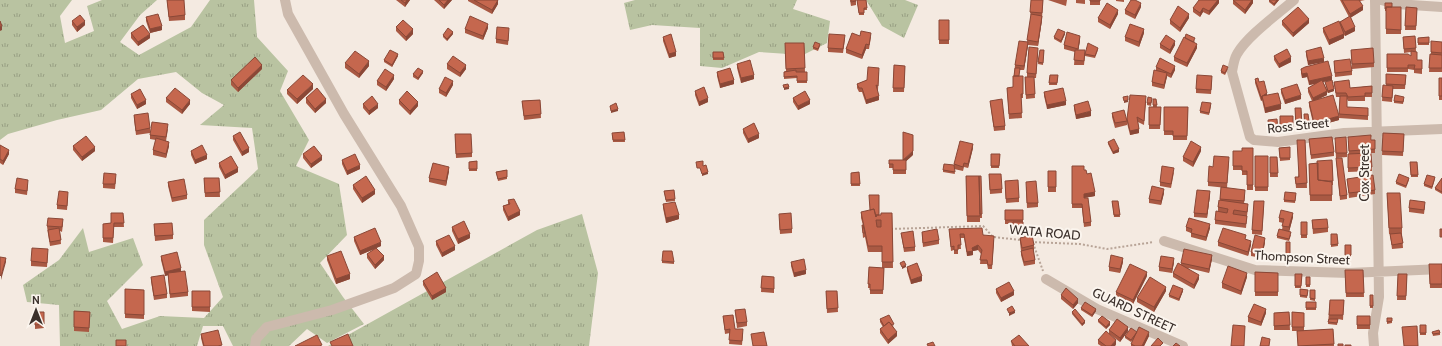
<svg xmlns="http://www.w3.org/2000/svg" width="1442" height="346" viewBox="0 0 1442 346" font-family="Cabin,sans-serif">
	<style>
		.grass { fill: url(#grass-tufts) }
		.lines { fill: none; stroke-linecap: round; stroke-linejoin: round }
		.path { stroke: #b8a497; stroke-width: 2; stroke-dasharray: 2 2; stroke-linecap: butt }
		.minor { stroke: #ccbaad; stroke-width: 10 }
		.wall { fill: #a95943 }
		.shaded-wall { fill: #8a4837 }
		.building { fill: #c5674e; stroke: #8a4837; fill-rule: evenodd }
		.labels { text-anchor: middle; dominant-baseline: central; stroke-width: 4; stroke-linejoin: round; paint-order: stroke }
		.street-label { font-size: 13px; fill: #3b302b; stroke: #fbf5ee }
	</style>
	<defs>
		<pattern id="grass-tufts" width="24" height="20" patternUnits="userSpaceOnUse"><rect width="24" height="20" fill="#b9c3a1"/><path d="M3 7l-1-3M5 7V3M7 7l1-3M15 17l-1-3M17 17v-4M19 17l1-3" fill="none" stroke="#989f83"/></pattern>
	</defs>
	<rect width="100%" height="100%" fill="#f4eae1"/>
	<path class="grass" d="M0,0H72L60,16L65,43L94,31L87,6L102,0H157L140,15L120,42L139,55L191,27L210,0H254L257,37L288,71L280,91L309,140L296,166L339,184L347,235L320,263L343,297L364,324L327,343L307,329L289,346H233L223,326H203L197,346H60L59,305L27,302L23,285L59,260L83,228L89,252L133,238L143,265L107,301L122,329L160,316L204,318L223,297L204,245V220L258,169L252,128L200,125L224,105L202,93L176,72L138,79L101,110L57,120L8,134L0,140Z
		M635,0H797L793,9L830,21L827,43L803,55L759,52L722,68L700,66V28L652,25L630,30L624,3Z
		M866,0H905L918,5L904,38L882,26Z
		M582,214L598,273L589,346H328L537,230Z"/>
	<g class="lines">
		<path class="path" d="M891,229L983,226L993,237L1021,240
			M1031,242L1080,244L1107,249L1154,242
			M1033,243L1043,271"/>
		<path class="minor" d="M1294,0C1278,14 1247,36 1237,54C1234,59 1233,66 1232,72L1250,137L1254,140L1278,142L1344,133L1442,129
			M1381,0L1396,4L1442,7
			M1164,241L1255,270L1349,273L1442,269
			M1046,279L1097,309L1183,346
			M255,346L256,339L267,327L332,310L394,288L416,274L419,261V247L401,206L344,114L288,14L285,0
			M1374,346L1373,333L1379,297L1375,0"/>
	</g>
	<path class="wall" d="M167,0L185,15V20L169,21Z
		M396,0H410L405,7Z
		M434,0H452L444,9Z
		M468,0H498V4L492,14L468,1Z
		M850,0H856V5L851,6Z
		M857,0H866L867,10H864V15H859Z
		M1043,0L1042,20L1038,46L1028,45L1024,70H1019V76H1023V98H1021L1022,118L1009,119L1007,88L1013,87L1015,65L1027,42L1031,16L1030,12Z
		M1048,0H1067L1066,6Z
		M1076,0H1085V4L1076,3Z
		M1090,0H1100V5H1090Z
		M1116,0H1124V2L1116,1Z
		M1219,0V3L1209,15L1203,12L1200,17L1193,12V8Z
		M1233,0H1253V3L1245,14L1233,4Z
		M1269,0H1279L1274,6L1269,2Z
		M1340,0H1365L1360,1L1363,10L1350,18L1355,31L1345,36L1344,35V38L1329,45L1323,32V28L1340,23V22L1349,17Z
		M1141,7L1135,19L1125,14V10Z
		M1392,7H1401V34H1386V11H1385V9Z
		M1406,7L1417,8L1416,30H1405Z
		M1118,14L1110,29L1098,22V18Z
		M146,17L162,30L150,33L146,21Z
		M1189,18L1180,32L1170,24V20Z
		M939,20H949V44H939Z
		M72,21L85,25L77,32L72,25Z
		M1282,21L1309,23L1293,37L1282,25Z
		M396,27L413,34L406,41L396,31Z
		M488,28L483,40L465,33V29Z
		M131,33L150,38L138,46L131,38Z
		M509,33L508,45L496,43V39Z
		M1144,33L1139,47L1125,41V37Z
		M453,34L447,41L443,37V35Z
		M1065,34L1061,43L1054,39V37Z
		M860,36L871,37L869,49H866L862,59L846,53V49Z
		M1415,36L1416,51L1417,60H1422V74L1414,73V70L1408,69V72H1387V54L1411,56V52L1404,53L1403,37Z
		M663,37L676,56L669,58L663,41Z
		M1429,37V45H1418V38Z
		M845,39L843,53L828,52V48Z
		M1080,40L1078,50L1085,54L1098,50L1095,58L1085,56L1084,65H1074L1075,52L1064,49V45Z
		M1195,40L1194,43L1197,48L1187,67L1174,61V57Z
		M1442,42V72H1429L1430,54H1431V52Z
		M785,43H804L805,72H796H807V83H797V78L784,79V72L786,71Z
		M1160,44L1175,45L1170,54L1160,48Z
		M820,46L818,51L813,49V47Z
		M1040,50H1044L1043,65L1038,64Z
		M1351,50L1374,63V67L1352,69Z
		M1306,51L1324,62L1332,80L1323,82L1327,90L1325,82L1334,91L1328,93L1327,92V95L1318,99L1339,120L1314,127L1309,106V102L1312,101L1308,92V88L1315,84L1309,85L1307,77L1302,78L1301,74V69L1322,62L1308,65L1306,55Z
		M713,52H723L724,60H713Z
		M1038,52L1036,78H1034L1035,98L1026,99L1025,77H1027V73Z
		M398,56L392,67L384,62V60Z
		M1274,56L1291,62L1279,68L1274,60Z
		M1334,61L1352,71V75L1335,77Z
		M345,63L369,66L359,78L345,68Z
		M447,64L466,69L460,77L447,69Z
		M737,64L754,79L741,83L737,68Z
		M894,65L905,66L904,92H893Z
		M1156,67L1175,70L1171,78L1167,76L1164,89L1152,86V82L1156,71Z
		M262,69L238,92L231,85V80Z
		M1228,69L1225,75L1221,73V71Z
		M717,72L734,84L720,88L717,76Z
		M879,72L878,90H877L879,100L866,104L862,92H859L857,88V84L867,80Z
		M423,73L418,80L413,77V74Z
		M1386,74L1406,75L1405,89H1393L1392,102L1382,101L1383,85L1386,86Z
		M1050,75H1058L1057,85H1049Z
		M1439,78H1442V100H1439Z
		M394,79L386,91L377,85V81Z
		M1255,79L1259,82L1267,95L1281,109L1265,113L1262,100L1261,101L1255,83Z
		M1212,80L1211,94L1196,93V89Z
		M1334,82L1350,88L1372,86V97H1365V101H1348L1347,99V107L1368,112V120L1339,118L1340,97H1336Z
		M453,85L446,97L439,93V89Z
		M313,89L297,104L287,94V90Z
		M1281,89L1301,99L1285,104L1281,93Z
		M695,91L708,102L699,106L695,95Z
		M1044,92L1066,105L1047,109L1044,96Z
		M131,94L146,104L137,109L131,98Z
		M166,98L190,104L182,114L166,102Z
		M306,98L326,103L315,113L306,103Z
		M793,98L810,104L798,110L793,102Z
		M1153,99H1156L1157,107H1161L1160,129H1149V107H1153Z
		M1404,99L1403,104L1394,103V101Z
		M399,100L418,106L410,115L399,104Z
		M540,100L541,118L524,120L522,101Z
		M1146,100L1144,125L1138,122L1139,133L1130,135L1127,123V119Z
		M1152,100L1151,106L1147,105V103Z
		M990,101L1005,126V130L994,131Z
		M363,104L378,108L369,115L363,108Z
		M1074,105L1091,116L1076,119L1074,109Z
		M1211,106L1209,115L1200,113V111Z
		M1164,107H1188L1187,140H1173V135H1164Z
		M1295,108H1301L1302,130H1296Z
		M1112,113L1127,121V125L1115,128L1112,117Z
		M1304,114H1308L1310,130L1305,131Z
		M134,115L150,128V133L136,135L134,119Z
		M1280,116H1293V132H1280Z
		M1268,122L1278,130V132L1269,133Z
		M168,129L166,141L169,146L166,158L153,155V150L156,140L150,139V135Z
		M743,129L759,138L748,143L743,133Z
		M624,132L625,142H613L612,135Z
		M1383,133L1404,134L1403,156L1382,155Z
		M455,134L472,153V157L456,158Z
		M233,136L249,152L242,156L233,140Z
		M1309,139L1334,152V156L1311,159Z
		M1305,140L1307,188H1296L1295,177H1298Z
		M1371,140L1375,149V153H1371L1372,171L1348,172V154H1349L1348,141Z
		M1108,142L1119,152L1113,154L1108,144Z
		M1335,142L1347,153V157L1336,158Z
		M0,145L9,154L3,165L0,163V169Z
		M73,146L95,151L82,161L73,150Z
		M1290,147V160L1280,161L1279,148Z
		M973,148L968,168L964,167L963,171L954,169L955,174L943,172V170L954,165V164Z
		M1253,148V190H1247V175H1242V170H1233V151H1242Z
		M191,151L207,159L195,164L191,155Z
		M1201,151L1193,167L1183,161V157Z
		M303,154L322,160L311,168L303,158Z
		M991,154H1000L999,168H991Z
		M913,155L906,161V174H893V168H889V160H903Z
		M1255,156H1268V191H1255Z
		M1270,157H1277L1278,177H1270Z
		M1336,158L1347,195V199L1340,200Z
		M342,160L360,169L347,175L342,164Z
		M1332,160L1333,185H1332V201H1310L1309,164L1317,163Z
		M477,161V171H469V162Z
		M1229,161L1227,188L1208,186V182L1213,167Z
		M1410,162H1417L1418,177H1411Z
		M219,163L238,172L225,179L219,167Z
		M1072,166L1084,170L1087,174L1095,196L1084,198L1091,222V226L1084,227L1082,208H1072Z
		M507,170V179L498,181L496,172Z
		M449,171L446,186L429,182V178Z
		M1048,171H1056V192H1048Z
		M859,172L860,186H851V173Z
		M1174,172L1171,188L1160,186V182Z
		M989,174L1002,189V193L990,194Z
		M966,176H981L982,218H980V222H967Z
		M116,178L115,189L103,188V184Z
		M204,178H219L220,197H205Z
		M1442,178V194L1435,190V188Z
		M1347,179L1375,190V194L1349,198Z
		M1435,179L1432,189L1424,186V184Z
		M1409,180L1406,188L1396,184V182Z
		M1005,181L1019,198V202L1006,203Z
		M168,182L187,195V199L172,202L168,186Z
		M28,184L27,195L15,193V189Z
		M353,185L375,194L362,203L353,189Z
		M1026,186L1038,203V207L1027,208Z
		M1221,187L1245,195L1244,204L1248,208L1247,216L1246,228L1215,224V220L1218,211V207L1220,200Z
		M674,190L675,201L666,202L664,191Z
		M1164,193L1161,205L1149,203V199Z
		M1387,193L1402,228V234L1403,248L1392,249L1390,234H1389Z
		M1210,195L1207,218L1194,217V213Z
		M1296,195L1295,203L1284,202V200Z
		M68,196L67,210L57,209V205Z
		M508,200L520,215L508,221L503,210V206L508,204Z
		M1112,201H1118L1120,217H1114Z
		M663,204L679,219L666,223L663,208Z
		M1264,205L1262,235L1252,234V230Z
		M1425,206L1424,214L1409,212V208Z
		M1005,210H1023V231H1013V224H1005Z
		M861,212L879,215L892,213L893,268H883H884L883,294H870V288H868L869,267L882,268V252H868L865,237L863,238L862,225H863L861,218Z
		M123,213L124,227H114L113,243L103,242V224L111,223Z
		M1293,217L1289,232L1282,230L1283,223L1279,222V218Z
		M779,218L792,229V233L780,234Z
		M1312,220L1328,228V232L1313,234Z
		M1301,222H1307V238H1301Z
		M63,224L62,232L60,231L61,244L50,246L48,234L47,226Z
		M154,224L173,235V239L155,241Z
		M452,227L470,238L458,244L452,231Z
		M1186,227L1210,228L1206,241L1191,237V233L1186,231Z
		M949,229L983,235L994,240L992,269H988L987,264H980L981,254L978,250L973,251V255L967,256L964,238H960L961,249H958V254H954V250L951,251Z
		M922,232L939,240V244L923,247L922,236Z
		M901,233L915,247V251L904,252Z
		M1331,234H1337L1338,246L1331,247Z
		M1291,235L1289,241L1277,238V236Z
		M354,237L381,246L376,248L384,260L375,269L367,258V254L375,249L360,255L354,241Z
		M1020,238L1034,245V250H1033L1035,260V264L1024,266L1021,255V251L1020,242Z
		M1246,239L1251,245L1248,256L1218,246V242Z
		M436,241L455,250L442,257L436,245Z
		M1265,242L1262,258L1251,256V252Z
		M1286,242H1290V258H1286Z
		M1345,245H1351V257H1345Z
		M48,253L47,267L31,266V261Z
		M161,256L181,271L188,292V296L170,298L168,275L165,276L161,260Z
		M327,256L350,279L336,284L327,260Z
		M1212,259L1209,273L1188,268L1199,279L1194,289L1173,277V273L1181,264V263Z
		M662,261L674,262V264L662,263Z
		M791,262L806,274L794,277L791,266Z
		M1123,262L1120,273L1109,271V267Z
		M1174,262L1172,273L1159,271V267Z
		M1429,264H1442V288H1430Z
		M907,267L922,281L911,284L907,271Z
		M1345,270H1363L1364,297H1346Z
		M1255,272L1278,273V296H1255Z
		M1295,274H1302L1301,288H1295Z
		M1398,274H1407L1406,300H1397Z
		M762,276L774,277V293L761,292Z
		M1147,276L1133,304L1116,296V292Z
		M151,277L167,294V298L154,300L151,281Z
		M1247,277L1241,295L1222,288V283Z
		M1306,277H1310V287H1306Z
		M423,281L446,292L432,300L423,285Z
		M125,289L144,290V319L125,318Z
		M996,289L1014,295L1001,302L996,293Z
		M1300,289L1308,290L1307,298L1300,297Z
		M1310,290H1315V301L1310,300Z
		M192,291H210V312L192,311Z
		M826,291H837L838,312L827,313Z
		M1166,291L1154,312L1137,302V298Z
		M1183,291L1179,301L1169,297V295Z
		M1061,295L1078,303L1073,309L1061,299Z
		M1370,295H1373V308H1370Z
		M1330,300H1344L1343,320L1338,319L1337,325L1328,324Z
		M1306,302H1316V310H1306Z
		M1081,308L1096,311L1092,317L1081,310Z
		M735,310L747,322V326L737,328Z
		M74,311L90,312L89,332L74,331Z
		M35,312H44V328L35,329Z
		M1072,312L1085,323L1082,326L1072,314Z
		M1289,312L1290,330H1274V313Z
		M1292,312L1304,313V331L1333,329L1334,346H1298L1297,331H1292Z
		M1266,313L1261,326L1248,322V317Z
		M723,316L735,329L743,333L742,345L729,344L730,333L725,334Z
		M1357,316H1370V329H1357Z
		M1387,318H1392V323L1387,324Z
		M880,319L894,326H893L897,336L888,344L880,333V329L883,327L880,322Z
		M1098,320L1110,325L1106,329L1098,322Z
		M1420,325H1426V335H1420Z
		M1109,330L1128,331L1120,342L1109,334Z
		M1137,332L1149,336L1144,346H1131V344L1134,339L1131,342L1125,338V336Z
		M1432,332L1440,333V335L1433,336Z
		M201,334L222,346H203L201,338Z
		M1098,340L1116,344L1115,346H1101L1098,344Z
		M1011,341L1029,346H1012Z"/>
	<path class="shaded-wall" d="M407,0H410L405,7V3Z
		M448,0H452L444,9V5Z
		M498,0V4L492,14V10Z
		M1218,0H1219V3L1209,15V11Z
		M1252,0H1253V3L1245,14V10Z
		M1277,0H1279L1274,6V4Z
		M1141,3V7L1135,19V15Z
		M1363,6V10L1350,18V14Z
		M1203,8V12L1200,17V13Z
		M1118,10V14L1110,29V25Z
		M1189,14V18L1180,32V28Z
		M1042,16V20L1038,46V42Z
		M1309,19V23L1293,37V33Z
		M85,21V25L77,32V27Z
		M488,24V28L483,40V36Z
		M2,26V30L0,31V27Z
		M162,26V30L150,33V29Z
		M1355,27V31L1345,36V32Z
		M413,29V34L406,41V37Z
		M1144,29V33L1139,47V42Z
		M453,32V34L447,41V39Z
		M1065,32V34L1061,43V41Z
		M150,34V38L138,46V42Z
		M1344,34V38L1329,45V40Z
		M1080,36V40L1078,53V49Z
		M1175,41V45L1170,54V50Z
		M1028,42V46L1024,70V66Z
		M866,44V49L862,59V55Z
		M1197,44V48L1187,67V63Z
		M676,52V56L669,58V54Z
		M398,54V56L392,67V65Z
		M1291,57V62L1279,68V64Z
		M1324,58V62L1308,65V61Z
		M369,61V66L359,78V74Z
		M262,65V69L238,92V88Z
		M466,65V69L460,77V73Z
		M1175,66V70L1171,78V74Z
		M423,71V73L418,80V78Z
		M1167,73V77L1164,89V85Z
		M1307,73V77L1302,78V74Z
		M394,75V79L386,91V87Z
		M754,75V79L741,83V78Z
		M1332,76V80L1309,85V81Z
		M734,80V84L720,88V84Z
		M453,81V85L446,97V93Z
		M313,84V89L297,104V99Z
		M789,87V89L784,90V88Z
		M1334,89V91L1328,93V91Z
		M1327,91V95L1313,102V98Z
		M1267,93V97L1262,96V100L1261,101V97Z
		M1301,95V99L1285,104V100Z
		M879,96V100L866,104V100Z
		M708,98V102L699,106V102Z
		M326,99V103L315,113V109Z
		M146,100V104L137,109V105Z
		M190,100V104L182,114V110Z
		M810,100V104L798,110V106Z
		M1128,100V102L1124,103V101Z
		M1066,101V105L1047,109V105Z
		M418,102V106L410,115V111Z
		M378,104V108L369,115V111Z
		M1281,104V109L1265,113V108Z
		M618,109V111L611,113V111Z
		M1091,111V116L1076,119V115Z
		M1339,116V120L1314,127V123Z
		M1139,129V133L1130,135V131Z
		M759,134V138L748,143V139Z
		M169,142V146L166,158V154Z
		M973,144V148L968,168V164Z
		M95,147V151L82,161V157Z
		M1201,147V151L1193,167V162Z
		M249,148V152L242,156V152Z
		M1119,149V152L1113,154V152Z
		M9,150V154L3,165V161Z
		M913,151V155L903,164V160Z
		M207,155V159L195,164V160Z
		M322,156V160L311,168V164Z
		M360,165V169L347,175V171Z
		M449,167V171L446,186V181Z
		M238,168V172L225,179V175Z
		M708,172V174L702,176V174Z
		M1164,189V193L1161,205V201Z
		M375,190V194L362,203V198Z
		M1210,191V195L1207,218V214Z
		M1095,192V196L1084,198V194Z
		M520,211V215L508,221V217Z
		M1293,213V217L1289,232V227Z
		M679,215V219L666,223V218Z
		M1210,224V228L1206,241V237Z
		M470,234V238L458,244V239Z
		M1265,238V242L1262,258V254Z
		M1251,241V245L1248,256V252Z
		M381,242V246L360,255V251Z
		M978,245V250L973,251V255L967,256V252L972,248Z
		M455,246V250L442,257V253Z
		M1212,255V259L1209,273V269Z
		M384,256V260L375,269V265Z
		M6,258V262L1,280V276Z
		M1123,258V262L1120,273V269Z
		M1174,258V262L1172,273V269Z
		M906,265V267L902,269V267Z
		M181,268V272L165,276V272Z
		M806,270V274L794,277V273Z
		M1147,272V276L1133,304V300Z
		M1247,273V277L1241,295V291Z
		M350,274V279L336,284V279Z
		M1199,275V279L1194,289V285Z
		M922,276V281L911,284V280Z
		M1166,287V291L1154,312V307Z
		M446,288V292L432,300V296Z
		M1183,289V291L1179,301V299Z
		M1014,291V295L1001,302V298Z
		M1078,299V303L1073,309V305Z
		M1096,309V311L1092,317V315Z
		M1266,309V313L1261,326V322Z
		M1015,311V313L1009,316V313Z
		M1085,321V323L1082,326V324Z
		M1110,322V325L1106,329V327Z
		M1128,327V331L1120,342V338Z
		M897,332V336L888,344V340Z
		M1149,332V336L1144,346H1142Z
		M1116,340V344L1115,346H1111Z"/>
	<path class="building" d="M167,0H184L185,15L169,17Z
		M401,0H407L405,3Z
		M439,0H448L444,5Z
		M474,0H498L492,10Z
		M851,0H856V1L851,2Z
		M857,0H866L867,8H864V13H859Z
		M1031,0H1043L1042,13L1030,12Z
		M1090,0H1100V1H1090Z
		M1131,0H1135L1141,3L1135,15L1125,10Z
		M1199,0H1218L1209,11L1203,8L1200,13L1193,8Z
		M1233,0H1252L1245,10Z
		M1269,0H1277L1274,4Z
		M1342,0H1359L1363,6L1350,14Z
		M1107,3L1118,10L1110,25L1098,18Z
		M1385,3H1392V7H1386V9H1385Z
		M1178,6L1189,14L1180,28L1170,20Z
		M1298,7L1309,19L1293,33L1282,21Z
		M1386,7H1401V30L1386,29Z
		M1406,7L1417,8L1416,26H1405Z
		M158,14L162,26L150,29L146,17Z
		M1031,14L1042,16L1038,42L1027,40Z
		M80,15L85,21L77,27L72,21Z
		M470,16L488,24L483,36L465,29Z
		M1350,16L1355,27L1345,32L1340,22Z
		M403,20L413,29L406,37L396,27Z
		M939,20H949V40H939Z
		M0,21L2,26L0,27Z
		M1339,21L1344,34L1329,40L1323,28Z
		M1130,24L1144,29L1139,42L1125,37Z
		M143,25L150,34L138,42L131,33Z
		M497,27L509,28L508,41L496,39Z
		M448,28L453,32L447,39L443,35Z
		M1058,29L1065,32L1061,41L1054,37Z
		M861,31L871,33L869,45L866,44L862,55L846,49L852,33L860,36Z
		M1067,32L1080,36L1078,49L1064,45Z
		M671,34L676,52L669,54L663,37Z
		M829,34L845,35L843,49L828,48Z
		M1186,34L1195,38L1193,42L1185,38Z
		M1166,35L1175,41L1170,50L1160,44Z
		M1415,36L1416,48L1404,49L1403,37Z
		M1184,37L1197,44L1187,63L1174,57Z
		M1429,37V43H1418V38Z
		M1019,41L1028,42L1024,66L1015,65Z
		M1431,41L1442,42V53L1431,52Z
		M815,42L820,44L818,49L813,47Z
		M785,43H804L805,68L786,69Z
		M1088,43L1098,48L1095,56L1085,54Z
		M1029,47L1038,48L1036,74L1027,73Z
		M1321,47L1324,58L1308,61L1306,51Z
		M1373,48L1374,63L1352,64L1351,50Z
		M1287,49L1291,57L1279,64L1274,56Z
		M390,50L398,54L392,65L384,60Z
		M1040,50H1044L1043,63L1038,62Z
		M1075,50H1085L1084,61L1074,60Z
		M355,51L369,61L359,74L345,63Z
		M1411,51L1417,52V60H1422V69H1414L1415,65H1408V68H1387V54H1408L1411,56Z
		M713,52H723L724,58H713Z
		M1430,54L1442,55V68H1429Z
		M453,56L466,65L460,73L447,64Z
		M255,57L262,65L238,88L231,80Z
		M1160,58L1175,66L1171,74L1156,67Z
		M1350,59L1352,71L1335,73L1334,61Z
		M750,60L754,75L741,78L737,64Z
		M1328,61L1332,76L1309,81L1307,73L1302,74L1301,69L1305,67Z
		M894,65L905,66L904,88H893Z
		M1223,65L1228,67L1225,73L1221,71Z
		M868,67L879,68L878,86L876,85L879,96L866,100L862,88H859L857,84L867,80Z
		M418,68L423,71L418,78L413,74Z
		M730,68L734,80L720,84L717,72Z
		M1015,68H1020L1019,76H1014Z
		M385,69L394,75L386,87L377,81Z
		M796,70V72H807V81H797V76L784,77V72Z
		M1154,70L1167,73L1164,85L1152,82Z
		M1386,74L1406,75L1405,85L1386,84Z
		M303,75L313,84L297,99L287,90Z
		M1050,75H1058L1057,83H1049Z
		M1197,75L1212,76L1211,90L1196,89Z
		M1013,76H1023V94H1021L1022,113L1009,114L1007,88L1013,87Z
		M445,77L453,81L446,93L439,89Z
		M1025,77H1034L1035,94L1026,95Z
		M1258,78L1259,82L1264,81L1267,93L1261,97L1255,79Z
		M1439,78H1442V96H1439Z
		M1322,80L1327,91L1313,98L1308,88Z
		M1332,80L1334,89L1328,91L1325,82Z
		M1349,80L1350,88L1372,86V93H1365V96L1348,97L1346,93H1336L1334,82Z
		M788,84L789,87L784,88L783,85Z
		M1297,84L1301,95L1285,100L1281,89Z
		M1383,85L1393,86L1392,98L1382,97Z
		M704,87L708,98L699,102L695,91Z
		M175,88L190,100L182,110L166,98Z
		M317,88L326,99L315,109L306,98Z
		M1063,88L1066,101L1047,105L1044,92Z
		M140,89L146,100L137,105L131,94Z
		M407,91L418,102L410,111L399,100Z
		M805,91L810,100L798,106L793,98Z
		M1278,93L1281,104L1265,108L1262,96Z
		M1130,95L1146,96L1144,121L1137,117L1139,129L1130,131L1127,119Z
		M1333,95L1339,116L1314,123L1309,102Z
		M1395,95L1404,97L1403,102L1394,101Z
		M372,96L378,104L369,111L363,104Z
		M1128,96V100L1124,101L1123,97Z
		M1340,96H1347V107L1368,108V116L1339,114Z
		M1148,97L1152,98L1151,103H1147Z
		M1002,99L1005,126L994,127L990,101Z
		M1153,99H1156L1157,105H1153Z
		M540,100L541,114L524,116L522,101Z
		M1088,101L1091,111L1076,115L1074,105Z
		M1202,102L1211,103L1209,113L1200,111Z
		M616,103L618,109L611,111L610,106Z
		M1149,107H1161L1160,125H1149Z
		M1164,107H1188L1187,136H1173V131H1164Z
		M1295,108H1301L1302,126H1296Z
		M1124,110L1127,121L1115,123L1112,113Z
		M148,113L150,128L136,131L134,115Z
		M1304,114H1308L1310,128L1305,129Z
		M1280,116H1293V128H1280Z
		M1277,119L1278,130L1269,131L1268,120Z
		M152,122L168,124L166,137L150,135Z
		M754,123L759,134L748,139L743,129Z
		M240,132L249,148L242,152L233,136Z
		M624,132L625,140H613L612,133Z
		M903,132L913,135V151L903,160H906V170H893V164H889V160H903Z
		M1383,133L1404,134L1403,152L1382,151Z
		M455,134H471L472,153L456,154Z
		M1371,135V140H1375V149L1349,151L1348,137Z
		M86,136L95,147L82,157L73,146Z
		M1332,137L1334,152L1311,155L1309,139Z
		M1346,137L1347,153H1336L1335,138Z
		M156,138L169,142L166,154L153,150Z
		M1114,139L1119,149L1113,152L1108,142Z
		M1297,140H1305L1307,183L1296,184L1295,177H1299Z
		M960,141L973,144L968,164L964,163L963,167L954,164Z
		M1191,141L1201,147L1193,162L1183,157Z
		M0,145L9,150L3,161L0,159Z
		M202,145L207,155L195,160L191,151Z
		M314,146L322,156L311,164L303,154Z
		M1290,147V158H1280L1279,148Z
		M1242,148H1253V185H1247V171H1242V166H1233V151H1242Z
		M1371,153L1372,167L1348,168V154Z
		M355,154L360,165L347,171L342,160Z
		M991,154H1000L999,166H991Z
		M231,156L238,168L225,175L219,163Z
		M1214,156L1229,157L1227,183L1208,182L1209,166L1213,167Z
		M1255,156H1268V187H1255Z
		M1270,157H1277L1278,173H1270Z
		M1336,158H1342L1347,195L1340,196Z
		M1332,160L1333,181H1328L1318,180L1317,161Z
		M477,161V169H469V162Z
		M703,161V166L706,165L708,172L702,174L700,168H697L696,162Z
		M1410,162H1417L1418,175H1411Z
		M433,163L449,167L446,181L429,178Z
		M1318,163V180L1332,182V195H1310L1309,164Z
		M944,164L954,165L955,172L943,170Z
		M1072,166H1084V170H1086L1087,174L1091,173L1095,192L1084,194V198H1088L1091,222L1084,223L1082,204H1072Z
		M1162,166L1174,168L1171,184L1160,182Z
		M507,170V177L498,179L496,172Z
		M1048,171H1056V187H1048Z
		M859,172L860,184H851V173Z
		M104,173L116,174L115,184H103Z
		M989,174H1001L1002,189L990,190Z
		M1399,174L1409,178L1406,186L1396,182Z
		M1373,175L1375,190L1349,193L1347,179Z
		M1427,175L1435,177L1432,187L1424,184Z
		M366,176L375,190L362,198L353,185Z
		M966,176H979L980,216H967Z
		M979,176H981L982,214H980Z
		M17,178L28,180L27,191L15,189Z
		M204,178H219L220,192L205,193Z
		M1442,178V192L1435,188Z
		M184,179L187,195L172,198L168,182Z
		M1018,180L1019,198L1006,199L1005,181Z
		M1036,181L1038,203H1027L1026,182Z
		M1152,186L1164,189L1161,201L1149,199Z
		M1221,187L1245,190L1244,201L1220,199Z
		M674,190L675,199L666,200L664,191Z
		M1197,190L1210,191L1207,214L1194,213Z
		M59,191L68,192L67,206L57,205Z
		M1285,192L1296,193L1295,201L1284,200Z
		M1387,193H1400L1402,228H1389Z
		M869,195H879V215H876V217L874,209L870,210Z
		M514,199L520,211L508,217L503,206L510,204L508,200Z
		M1219,200L1248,204L1247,212L1234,210L1233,214L1247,216L1246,224L1215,220L1216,211L1227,213L1228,209L1218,207Z
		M1410,200L1425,202L1424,210L1409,208Z
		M1112,201H1118L1120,215H1114Z
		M1254,201H1264L1262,231L1252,230Z
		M675,202L679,215L666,218L663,204Z
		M874,209L876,217V215H881V213H892L893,262H882V246H868L861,212ZM876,220H881V227H877Z
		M1005,210H1023V220H1005Z
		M1281,210L1293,213L1289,227L1282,226L1284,219L1279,218Z
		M111,213H123L124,223H114L113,238H103V224L111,223Z
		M791,213L792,229L780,230L779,214Z
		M48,218L63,219L62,227L47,226Z
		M1189,218L1210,224L1206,237L1191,233L1192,229L1186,227Z
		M1327,219L1328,228L1313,229L1312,220Z
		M464,221L470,234L458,239L452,227Z
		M1013,222H1023V229H1013Z
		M1301,222H1307V235H1301Z
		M172,223L173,235L155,236L154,224Z
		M862,225H863L865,233H863Z
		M59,228L61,240L50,242L48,230Z
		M375,228L381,242L360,251L354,237Z
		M982,228L983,235L994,236L992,265H988L987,260H980L982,250L978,245L972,248L973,251L967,252L964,234H960L961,245H958V250H954V246L951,247L949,229Z
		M1223,228L1246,235L1245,239L1251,241L1248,252L1218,242Z
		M937,229L939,240L923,243L922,232Z
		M1279,229L1291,232L1289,239L1277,236Z
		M1440,229H1442V237H1440Z
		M913,231L915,247L904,248L901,233Z
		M1401,233L1403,243L1392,245L1390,234Z
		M1331,234H1337L1338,244L1331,245Z
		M449,235L455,246L442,253L436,241Z
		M1032,235L1034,245L1022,248L1020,238Z
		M1255,235L1265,238L1262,254L1251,252Z
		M1286,242H1290V256H1286Z
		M1345,245H1351V255H1345Z
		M32,248L48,249L47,263L31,261Z
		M376,248L384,256L375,265L367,254Z
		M1033,248L1035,260L1024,262L1021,251Z
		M1184,249L1212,255L1209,269L1181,263Z
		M341,251L350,274L336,279L327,256Z
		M663,251H672L674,262L662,261Z
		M177,252L181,268L165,272L161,256Z
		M1111,255L1123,258L1120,269L1109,267Z
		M1161,256L1174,258L1172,269L1159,267Z
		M0,257L6,258L1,276L0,275Z
		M804,259L806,270L794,273L791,262Z
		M904,261L906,265L902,267L900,263Z
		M917,263L922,276L911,280L907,267Z
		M1178,263L1199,275L1194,285L1173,273Z
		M1130,264L1147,272L1133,300L1116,292Z
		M1429,264H1442V284H1430Z
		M1228,266L1247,273L1241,291L1222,283Z
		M869,267L884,268L883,290H870V284H868Z
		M1345,270H1363L1364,293H1346Z
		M185,271L188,292L170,294L168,273Z
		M437,272L446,288L432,296L423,281Z
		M1255,272L1278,273V292H1255Z
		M1295,274H1302L1301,286H1295Z
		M1398,274H1407L1406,296H1397Z
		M164,275L167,294L154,296L151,277Z
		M762,276L774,277V289L761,288Z
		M1150,277L1166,287L1154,307L1137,298Z
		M1306,277H1310V285H1306Z
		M1009,282L1014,291L1001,298L996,289Z
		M1173,285L1183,289L1179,299L1169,295Z
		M1066,288L1078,299L1073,305L1061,295Z
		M125,289L144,290V315L125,314Z
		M1300,289L1308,290L1307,296L1300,295Z
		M1310,290H1315V299L1310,298Z
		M192,291H210V307H192Z
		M826,291H837L838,308L827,309Z
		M1370,295H1373V306H1370Z
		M1330,300H1344L1343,315H1329Z
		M1085,302L1096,309L1092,315L1081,308Z
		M1306,302H1316V308H1306Z
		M1254,304L1266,309L1261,322L1248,317Z
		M1012,306L1015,311L1009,313L1007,309Z
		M745,309L747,322L737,323L735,310Z
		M1075,309L1085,321L1082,324L1072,312Z
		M74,311L90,312L89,328L74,327Z
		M35,312H44V324L35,325Z
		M1289,312L1290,325L1274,326V313Z
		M1292,312L1304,313V327H1292Z
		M733,315L735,329H743L742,341L729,340L730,329L725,330L723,316Z
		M889,315L894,324L892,325L889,322L884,326L880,319Z
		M1102,316L1110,322L1106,327L1098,320Z
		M1357,316H1370V325H1357Z
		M1387,318H1392V321L1387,322Z
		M1117,319L1128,327L1120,338L1109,330Z
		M1329,319H1338L1337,323L1328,322Z
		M889,322L897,332L888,340L880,329Z
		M1233,325L1245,326L1244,346H1231Z
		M1420,325H1426V333H1420Z
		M1417,326L1418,346H1404L1402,327Z
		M1139,327L1149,332L1142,346H1135L1131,344Z
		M1131,328L1137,332L1131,340L1125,336Z
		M1333,329L1334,344L1298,346L1297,331Z
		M218,330L222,345L218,346H204L201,334Z
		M1439,330L1440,333L1433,334L1432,332Z
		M1106,331L1116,340L1111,346H1106L1098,340Z
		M764,332L767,346H753L751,334Z
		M348,334L353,346H332L330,342Z
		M317,335L322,345L319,346H295Z
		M1019,335L1029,346H1015L1011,341Z
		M1262,337L1270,339L1269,346H1260Z
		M1158,338L1163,343L1160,346H1151Z
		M116,340H126V346H116Z
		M933,342L935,346H928L927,344Z
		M1176,343L1180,346H1173Z
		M1338,344H1343V346H1338Z
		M1345,345H1351V346H1345Z"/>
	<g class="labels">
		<g class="street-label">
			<text transform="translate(1298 125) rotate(-6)">Ross Street</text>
			<text transform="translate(1364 173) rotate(-90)">Cox Street</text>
			<text transform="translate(1045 232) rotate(5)">WATA ROAD</text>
			<text transform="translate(1302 257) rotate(3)">Thompson Street</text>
			<text transform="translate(1134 310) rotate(25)">GUARD STREET</text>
		</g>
	</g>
	<g transform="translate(36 310)" stroke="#fbf5ee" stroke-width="3" paint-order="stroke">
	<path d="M0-3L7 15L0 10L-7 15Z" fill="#3b302b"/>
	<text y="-6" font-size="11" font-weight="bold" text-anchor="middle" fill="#3b302b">N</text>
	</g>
</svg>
